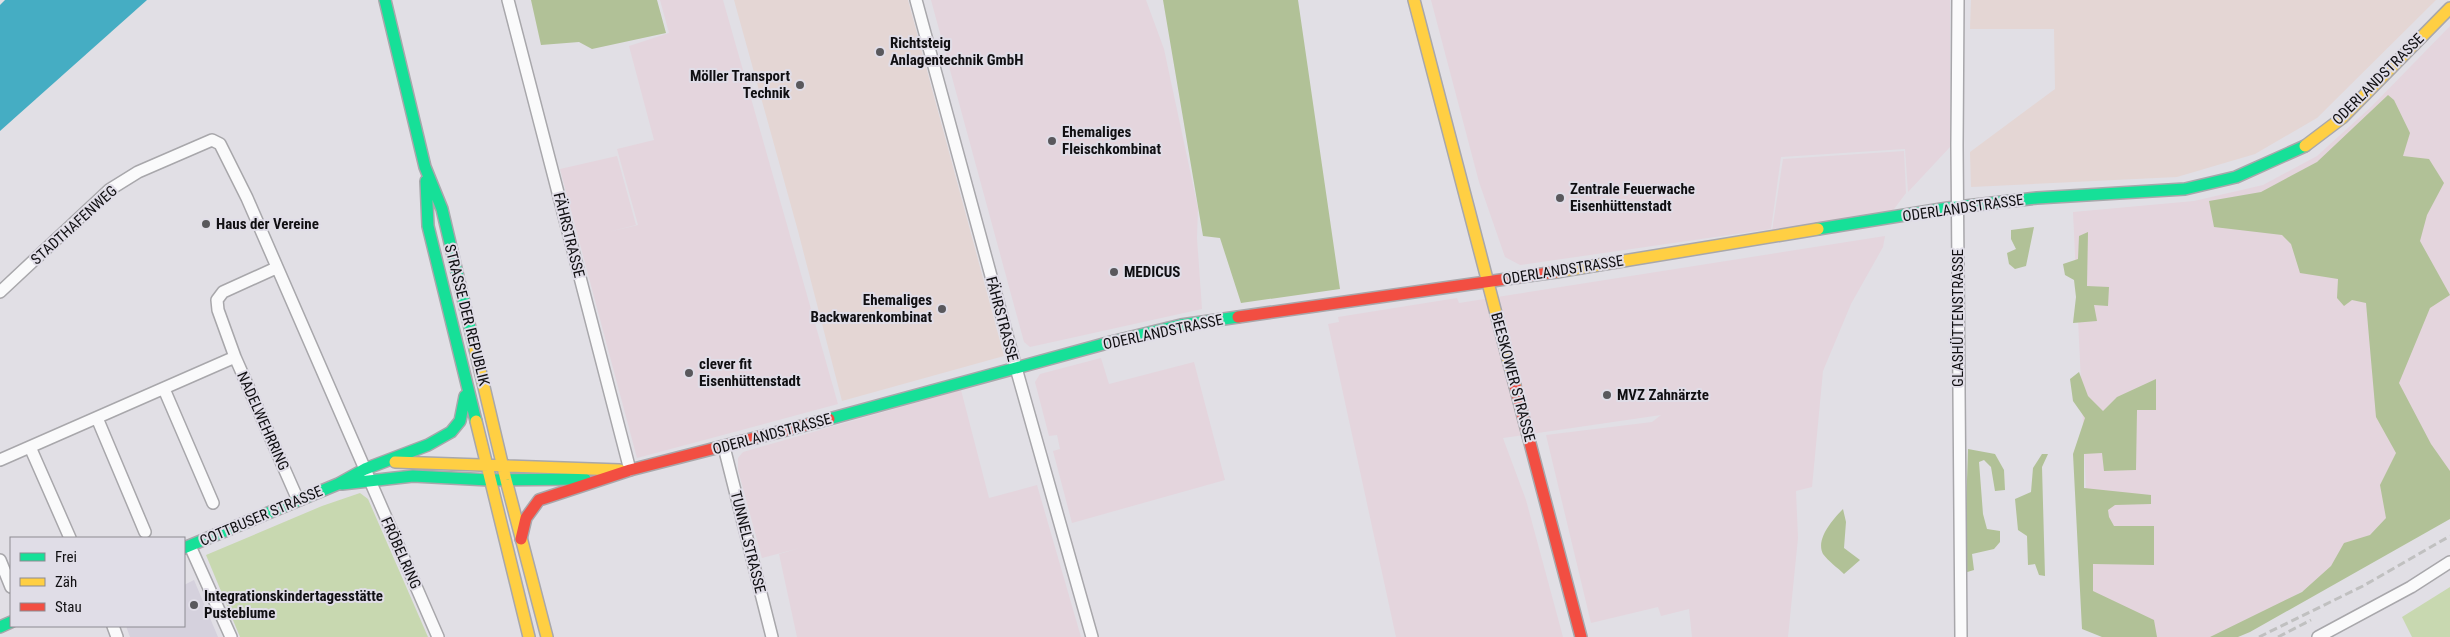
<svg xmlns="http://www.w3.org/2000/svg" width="2450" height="637" viewBox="0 0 2450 637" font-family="'Roboto Condensed',sans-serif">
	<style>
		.commercial { fill: #e4d5dd }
		.industrial { fill: #e4d6d4 }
		.built { fill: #d5d1dd }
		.green { fill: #c8d8b0 }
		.forest { fill: #b1c197 }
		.water { fill: #45adc3 }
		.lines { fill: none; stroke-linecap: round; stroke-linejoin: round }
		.street-casing { stroke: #a8a7ab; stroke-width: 14 }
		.fast-casing { stroke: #a8a7ab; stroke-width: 14 }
		.slow-casing { stroke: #a8a7ab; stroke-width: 14 }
		.jam-casing { stroke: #a8a7ab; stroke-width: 14 }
		.street { stroke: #fafafb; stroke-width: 11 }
		.fast { stroke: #16e098; stroke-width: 11 }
		.slow { stroke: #ffcf43; stroke-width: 11 }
		.jam { stroke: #f24e42; stroke-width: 11 }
		.rail { stroke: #c0c0c0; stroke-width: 3; stroke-dasharray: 8 4; stroke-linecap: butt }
		.poi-dot { fill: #59585c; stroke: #e0dde7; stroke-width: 2 }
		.labels { text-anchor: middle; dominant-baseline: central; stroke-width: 4; stroke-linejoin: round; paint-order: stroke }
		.poi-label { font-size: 15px; font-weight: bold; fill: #100f12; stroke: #e0dde7; text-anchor: start }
		.street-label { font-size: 15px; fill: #100f12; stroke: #e0dde7 }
	</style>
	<rect width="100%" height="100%" fill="#e1dfe5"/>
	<path class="commercial" d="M660,0H723L838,404L637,458L560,169L617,156L636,225L608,232L638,225L617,149L654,140L629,46L669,33Z
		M931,0H1146L1164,49L1198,208L1197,238L1202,309L1030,347L1024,342Z
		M1431,0H1950V147L1908,192L1905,149L1781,157L1771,229L1520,265L1505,257L1479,182Z
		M2450,26V508L2221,637H2124L2092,617L2073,212L2194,201L2263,185L2317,156L2371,107Z
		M1904,151L1906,193L1891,213L1772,231L1783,159Z
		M1885,236L1883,247L1851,304L1823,371L1812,487L1796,491L1798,538L1788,637H1692L1689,609L1661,616L1658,607L1591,623L1546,435L1652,422L1661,415L1503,438L1526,500L1563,637H1396L1328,324L1339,322L1338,317L1457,298L1459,303Z
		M1101,358L1109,384L1194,362L1225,480L1072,523L1053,451L1060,449L1057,435L1049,436L1035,382L1040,374Z
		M961,390L989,498L1037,485L1081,637H797L779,554L800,548L762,558L738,470V458L743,452Z"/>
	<path class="industrial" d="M734,0H908L1004,356L842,401L798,231Z
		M1971,0H2436L2317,118L2255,154L2177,177L1971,187L1970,152L2055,89L2054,29H1970Z"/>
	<path class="built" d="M194,580L218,637H130L126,626H184V585Z"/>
	<path class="green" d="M360,493L368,499L428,637H240L206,555L322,506Z
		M2450,587V637H2412L2402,617Z"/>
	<path class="forest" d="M531,0H657L666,33L592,49L579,42L541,45Z
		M1163,0H1298L1340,289L1241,303L1220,238L1203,236Z
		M2388,95L2394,100L2410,133L2403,156L2429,159L2444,183L2427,215L2420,241L2450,295L2430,308L2399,383L2431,444L2450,471V519L2250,632L2238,637H2210L2302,592L2331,566L2344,543L2370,535L2386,518L2380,485L2396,453L2376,417L2366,303L2352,300L2344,306L2337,298L2338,279L2300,273L2291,244L2282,235L2214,227L2209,201L2261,192L2317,162Z
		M2034,227L2026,266L2015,269L2009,264L2007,253L2016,249L2011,239V230Z
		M2088,232L2087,286L2109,287L2108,306L2094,305L2097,321L2073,323L2076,297L2074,280L2065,275L2063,264L2078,259L2079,236Z
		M2079,372L2088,396L2103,411L2117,397L2156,379V410H2137L2136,470L2104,471L2102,453L2084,454V488L2151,495V504L2115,505L2108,510L2109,517L2114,526H2154V565L2093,564V591L2154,620L2157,637H2102L2082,629L2073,454L2085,418L2073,401L2070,379Z
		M1968,449L1995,454L2004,470L2005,490L1995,491L1991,467L1984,460L1979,462L1983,514L1987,529L2000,531V542L1994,549L1972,554L1974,570L1964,573Z
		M2042,454H2048L2042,467L2045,576L2039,575L2035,564L2028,565L2027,536L2018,530L2015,499L2031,492L2033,468Z
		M1843,509L1846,522L1844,548L1860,560L1844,574C1838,568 1828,561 1823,554C1815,539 1834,518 1843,509Z"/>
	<path class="water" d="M5,0H147L0,131V5Z"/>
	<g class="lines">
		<g class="street-casing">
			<path id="street" d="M508,0L630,470
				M916,0L1016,368L1092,637
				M1958,0L1957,145L1961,637
				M0,292L109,190L138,172L212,140L220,144L247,198L438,637
				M235,357L218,310L217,300L223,292L276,268
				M164,389L213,503
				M97,418L145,532
				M30,447L70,538
				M724,447L772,637
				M0,460L235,357L298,500
				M190,546L231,637
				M0,560L11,587
				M113,626L117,637
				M2318,637L2411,587L2450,562"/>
		</g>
		<g class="fast-casing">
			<path id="fast" d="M385,0L425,167L442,209L475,349
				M426,181L428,226L476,421
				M1818,229L1948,208L2037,198L2185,189L2236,177L2305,146
				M829,419L1111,342L1181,325L1238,317
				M342,484L413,476L489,480L585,479
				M184,548L338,484L365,469L428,445L451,432L460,421L465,396
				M0,627L11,622"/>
		</g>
		<g class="slow-casing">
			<path id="slow" d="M1414,0L1515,386
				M2305,146L2342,118L2450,8
				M1556,272L1818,229
				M475,349L506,480L547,637
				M476,421L529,637
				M395,462L620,470"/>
		</g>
		<g class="jam-casing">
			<path id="jam" d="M1238,317L1556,272
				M1515,386L1581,637
				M521,539L526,518L539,500L630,470L829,419"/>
		</g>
		<use href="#street" class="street"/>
		<use href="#fast" class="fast"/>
		<use href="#slow" class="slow"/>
		<use href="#jam" class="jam"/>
		<path class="rail" d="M2259,637L2363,586L2450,536
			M2278,637L2311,620"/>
	</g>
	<g class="poi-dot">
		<circle cx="880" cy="52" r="5"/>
		<circle cx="800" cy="85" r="5"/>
		<circle cx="1052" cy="141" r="5"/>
		<circle cx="1560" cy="198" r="5"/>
		<circle cx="206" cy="224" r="5"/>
		<circle cx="1114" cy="272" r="5"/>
		<circle cx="942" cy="309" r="5"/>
		<circle cx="689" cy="373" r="5"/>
		<circle cx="1607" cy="395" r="5"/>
		<circle cx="194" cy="605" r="5"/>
	</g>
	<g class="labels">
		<g class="poi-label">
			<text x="890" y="43">Richtsteig<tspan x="890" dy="17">Anlagentechnik GmbH</tspan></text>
			<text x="790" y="76" text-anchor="end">Möller Transport<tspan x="790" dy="17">Technik</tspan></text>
			<text x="1062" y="132">Ehemaliges<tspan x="1062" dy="17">Fleischkombinat</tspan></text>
			<text x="1570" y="189">Zentrale Feuerwache<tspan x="1570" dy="17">Eisenhüttenstadt</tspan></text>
			<text x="216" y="224">Haus der Vereine</text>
			<text x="1124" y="272">MEDICUS</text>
			<text x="932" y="300" text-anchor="end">Ehemaliges<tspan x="932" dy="17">Backwarenkombinat</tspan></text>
			<text x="699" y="364">clever fit<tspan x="699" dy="17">Eisenhüttenstadt</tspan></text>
			<text x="1617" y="395">MVZ Zahnärzte</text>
			<text x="204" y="596">Integrationskindertagesstätte<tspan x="204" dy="17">Pusteblume</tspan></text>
		</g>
		<g class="street-label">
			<text transform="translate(2378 79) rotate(-45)">ODERLANDSTRASSE</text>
			<text transform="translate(1963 208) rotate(-8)">ODERLANDSTRASSE</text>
			<text transform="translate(74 225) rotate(-42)">STADTHAFENWEG</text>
			<text transform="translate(569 235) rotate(76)">FÄHRSTRASSE</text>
			<text transform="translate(1563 270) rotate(-9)">ODERLANDSTRASSE</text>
			<text transform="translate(467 315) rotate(76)">STRASSE DER REPUBLIK</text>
			<text transform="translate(1958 318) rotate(-90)">GLASHÜTTENSTRASSE</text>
			<text transform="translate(1002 319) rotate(75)">FÄHRSTRASSE</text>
			<text transform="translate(1163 332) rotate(-12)">ODERLANDSTRASSE</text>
			<text transform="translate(1513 377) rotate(75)">BEESKOWER STRASSE</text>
			<text transform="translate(263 421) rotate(66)">NADELWEHRRING</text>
			<text transform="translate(772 434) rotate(-15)">ODERLANDSTRASSE</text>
			<text transform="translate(261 516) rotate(-23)">COTTBUSER STRASSE</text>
			<text transform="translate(748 542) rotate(76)">TUNNELSTRASSE</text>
			<text transform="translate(401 553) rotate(66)">FRÖBELRING</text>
		</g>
	</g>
	<rect x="10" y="537" width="175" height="90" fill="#e0dde7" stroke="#8d8b92"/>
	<rect x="20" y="553" width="25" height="8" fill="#16e098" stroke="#8d8b92"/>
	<text x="55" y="562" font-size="15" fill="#100f12">Frei</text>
	<rect x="20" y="578" width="25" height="8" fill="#ffcf43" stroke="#8d8b92"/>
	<text x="55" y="587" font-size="15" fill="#100f12">Zäh</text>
	<rect x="20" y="603" width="25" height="8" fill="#f24e42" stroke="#8d8b92"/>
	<text x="55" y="612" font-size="15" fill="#100f12">Stau</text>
</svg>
